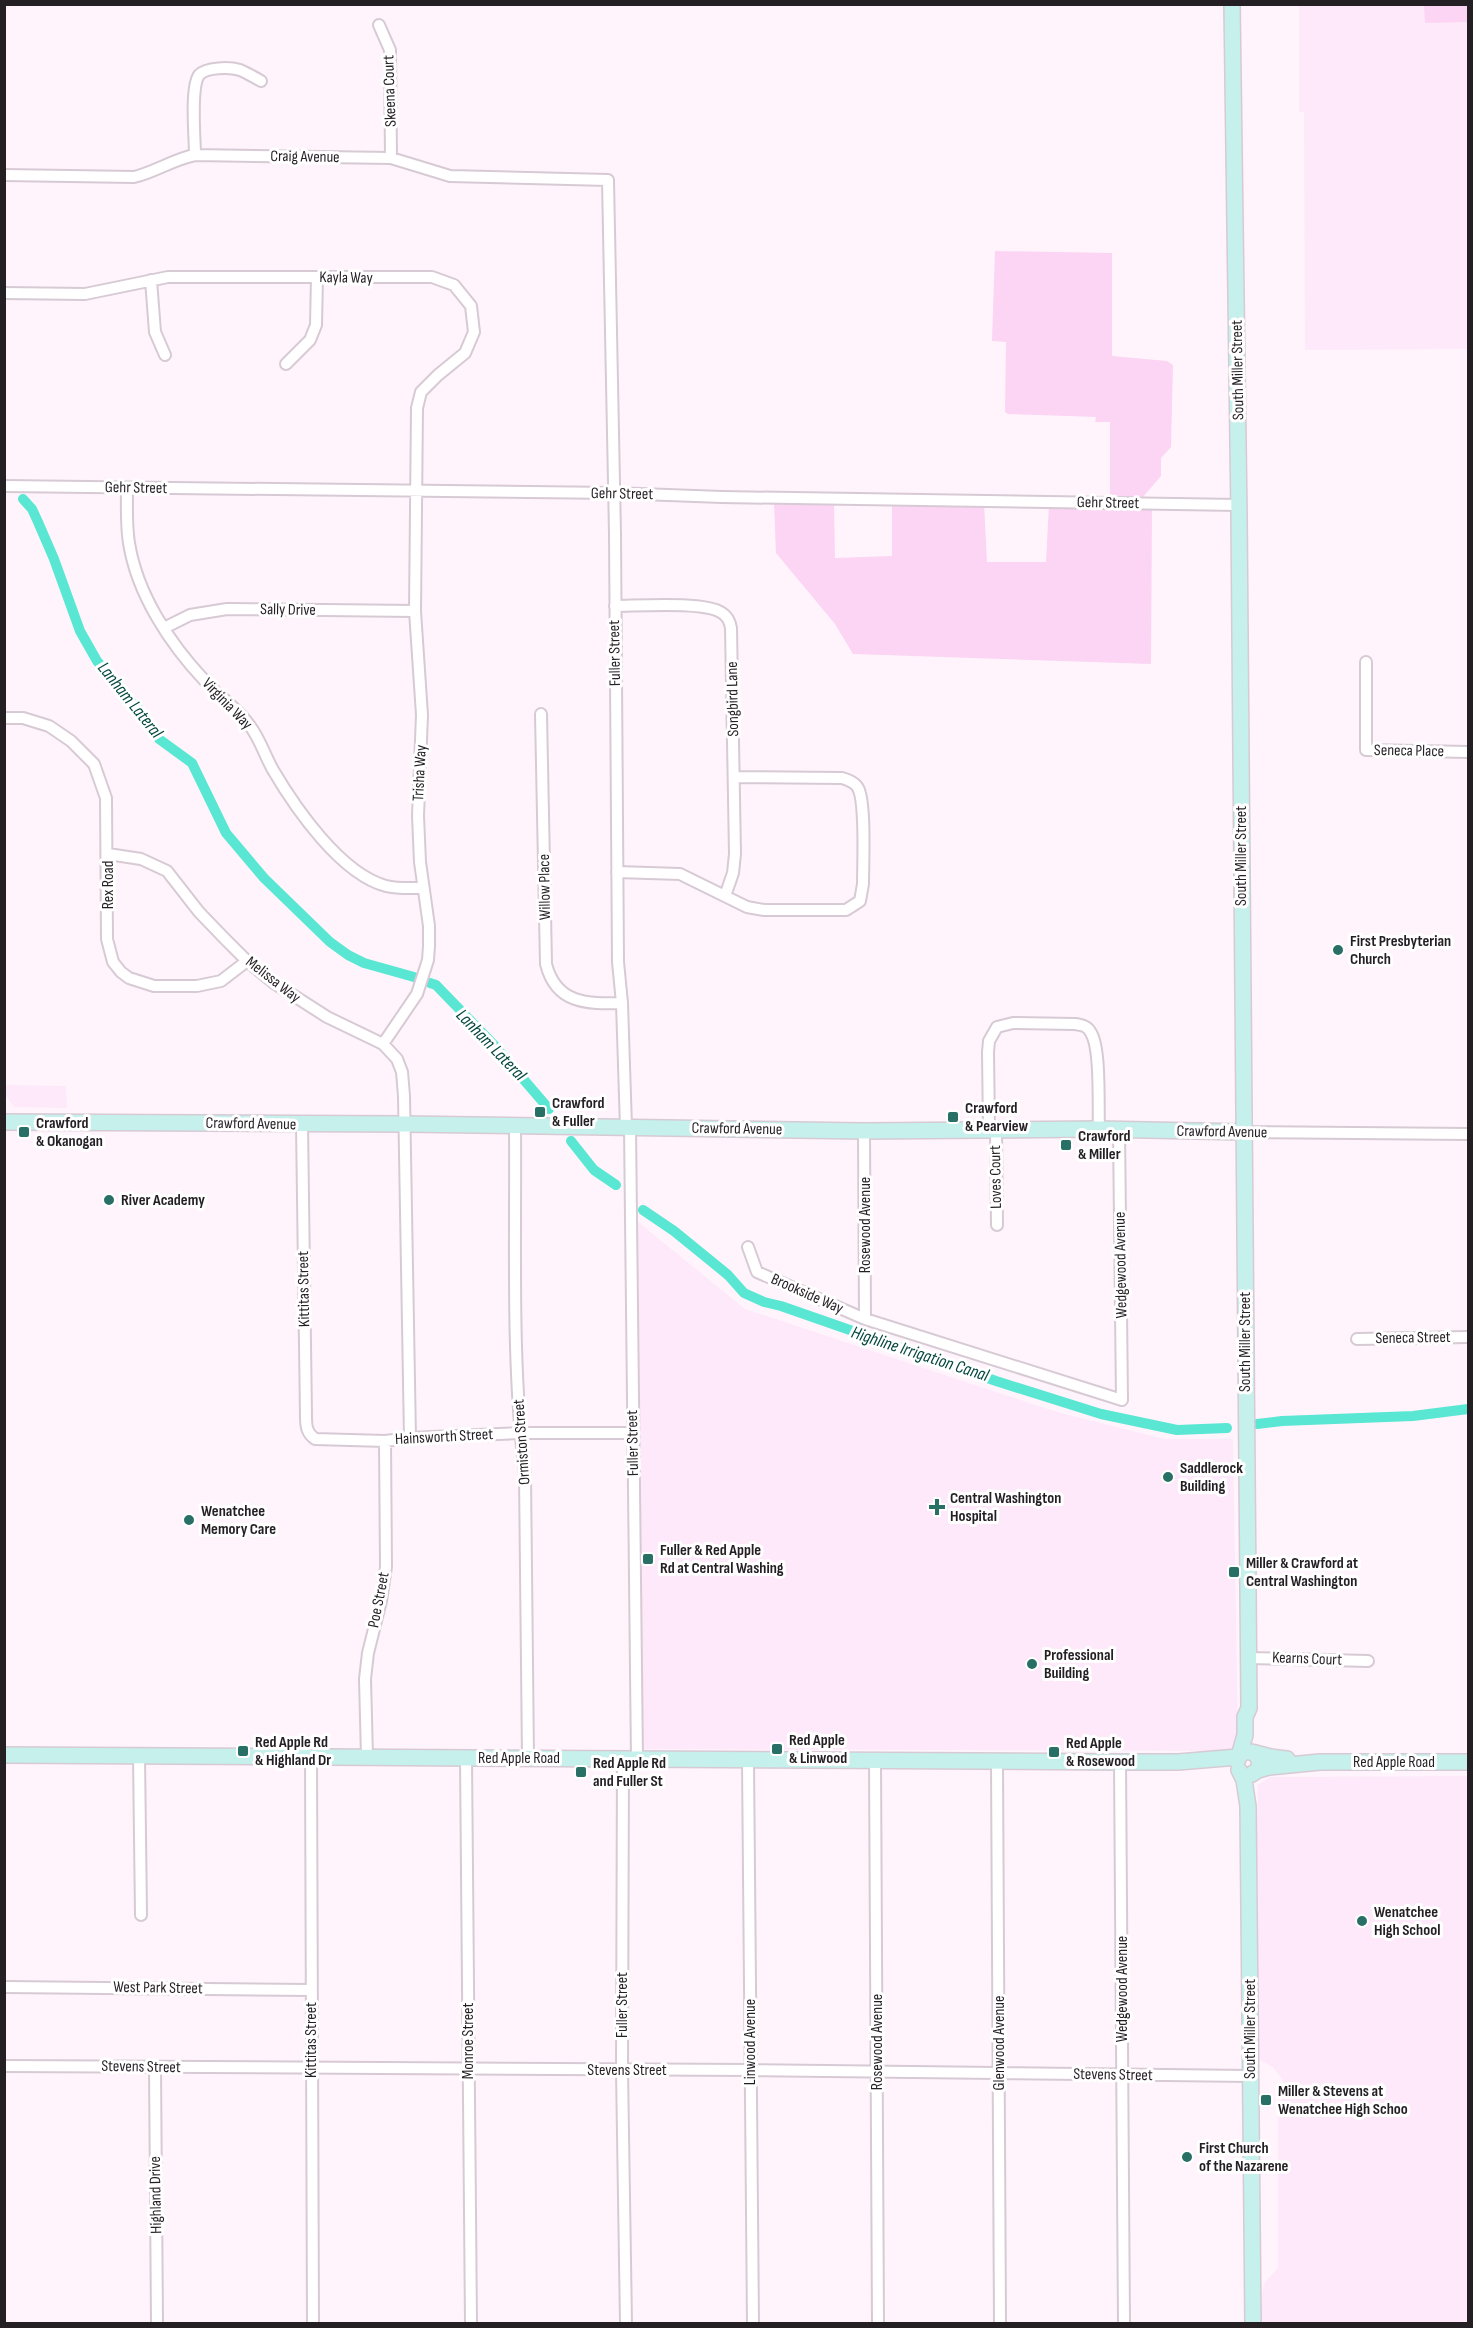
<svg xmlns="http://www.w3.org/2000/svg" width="1473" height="2328" viewBox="0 0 1473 2328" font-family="'Sofia Sans Condensed',sans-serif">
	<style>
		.built { fill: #fde9f9 }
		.green { fill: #fbd5f3 }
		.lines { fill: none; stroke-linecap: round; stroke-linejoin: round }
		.canal { stroke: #59e7d3; stroke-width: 10 }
		.street-casing { stroke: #d7cad4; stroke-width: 14 }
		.secondary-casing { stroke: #d7cad4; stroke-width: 18 }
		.street { stroke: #fff; stroke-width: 10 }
		.secondary { stroke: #c5f0eb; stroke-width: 15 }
		.poi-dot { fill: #286f65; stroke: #fff; stroke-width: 2 }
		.labels { text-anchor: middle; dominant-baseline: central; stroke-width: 6; stroke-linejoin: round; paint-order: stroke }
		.street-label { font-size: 16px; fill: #241f23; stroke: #fff }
		.poi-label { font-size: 16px; font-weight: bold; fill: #241f23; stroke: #fff; text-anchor: start }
		.water-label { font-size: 18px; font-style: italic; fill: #054840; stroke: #fff }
	</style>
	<rect width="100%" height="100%" fill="#fff4fc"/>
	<path class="built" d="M1299,5H1468V349L1305,350L1304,112H1299Z
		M4,1085L66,1086L67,1108L14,1107L6,1096Z
		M637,1221L745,1309L1057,1412L1164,1439H1233L1238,1741L1233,1751L641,1749Z
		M1468,1776V2323H1261L1262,2292L1265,2282L1278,2268V2106L1285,2092L1282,2079L1273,2067L1253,2057L1258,1785L1270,1777Z"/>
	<path class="green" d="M1424,5H1468V22L1425,23Z
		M995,251L1112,253V356L1167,361L1173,365L1171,447L1161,458V476L1143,497L1110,498V422H1095L1096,417L1008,414L1005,412L1006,342L992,341Z
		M834,502L835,558L892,556V502L984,503L987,562H1046L1049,504L1152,506L1151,664L853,654L835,624L776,553L774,503Z"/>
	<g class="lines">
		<path class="canal" d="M23,499L32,509L38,522L54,559L80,631L97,661L128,699L138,708L159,739L192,763L226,833L264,878L330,942L348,955L364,963L414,977
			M430,983L436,985L494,1045L549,1109
			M571,1141L594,1170L616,1185
			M643,1210L674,1231L728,1275L744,1293L764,1302L781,1306L996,1381L1101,1414L1177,1430L1227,1428
			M1257,1424L1282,1421L1413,1416L1468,1409"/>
		<g class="street-casing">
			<path id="street" d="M379,25L390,50L391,158
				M195,155C195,138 190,88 199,75C206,67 230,67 240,70C247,73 254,77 261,81
				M4,175L134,177C155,172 174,159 195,155L391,158L450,176L608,180L615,534L618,962L622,1003L626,1127
				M151,280L155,332L165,355
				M4,293L85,294L168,277H432L454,285L471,306L474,332L465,353L438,375L421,392L417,408L415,611L422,715L418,816L420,862L429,926V946L428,960L417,994L383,1044
				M286,364L310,340L316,325L317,277
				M4,486L614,493L722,497L1239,505
				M127,488C127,506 126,525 129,543C137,594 170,644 205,681C219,697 238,708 250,726C260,739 265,756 273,770C296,809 341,874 386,886C398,889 410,888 423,888
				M615,606C637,606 705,601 722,613C727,616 730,622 731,628L735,854L733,873L725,896
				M164,628L190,615L227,609L415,611
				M1366,662V750L1468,752
				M541,714L546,964C556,1004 587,1004 622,1003
				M4,718H23L49,726L71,741L94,764L106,798L107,939L113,962L121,972L129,978L154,986H197L221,981L247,961
				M108,854L141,859L167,871L199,912L224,938L247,961L274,983L327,1017L383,1044L397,1059L402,1072L404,1096L410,1438
				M617,872L680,874L747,907L764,910H846L860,901L863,884C863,864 866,802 858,788C855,782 848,780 842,778L734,777
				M302,1124L306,1417C306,1427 307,1433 315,1439L385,1441L410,1438L520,1433H633
				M515,1125C516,1242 511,1360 525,1475L528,1758
				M630,1127L637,1759
				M989,1130L988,1052L989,1041L997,1027L1013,1023L1075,1024C1082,1025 1088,1026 1091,1033C1101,1049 1098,1108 1099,1129
				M996,1130L997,1225
				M864,1131L865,1319
				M1244,1132L1468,1134
				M748,1247L757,1272L865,1319L1122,1400L1119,1130
				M1357,1339L1468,1337
				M1247,1658L1368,1661
				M139,1756L141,1915
				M311,1757L313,2324
				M367,1757L365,1679L368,1653L381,1601L386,1567L385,1441
				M466,1758L471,2324
				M623,1759L622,2070L626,2324
				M748,1760L753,2324
				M875,1761L878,2324
				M997,1762L1000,2324
				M1120,1762L1124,2324
				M4,1987L311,1990
				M4,2066L750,2070L1250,2076
				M155,2067L157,2324"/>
		</g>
		<g class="secondary-casing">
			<path id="secondary" d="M1232,4L1239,516L1249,1708L1245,1717V1735L1239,1756
				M4,1122L405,1124L864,1131L1099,1129L1244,1132
				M4,1755L1120,1762H1178L1238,1757
				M1237,1761C1243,1745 1254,1754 1267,1756C1273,1758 1281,1758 1287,1759
				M1239,1770L1244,1780L1248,1806L1253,2324
				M1258,1770L1269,1767L1320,1762H1468
				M1252,1774L1258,1770L1260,1763L1256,1753"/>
		</g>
		<use href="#street" class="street"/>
		<use href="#secondary" class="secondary"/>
	</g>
	<g class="poi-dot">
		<circle cx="1338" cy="950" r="6"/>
		<rect x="534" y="1106" width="12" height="12" rx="3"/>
		<rect x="947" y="1111" width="12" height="12" rx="3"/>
		<rect x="18" y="1126" width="12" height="12" rx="3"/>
		<rect x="1060" y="1139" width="12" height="12" rx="3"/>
		<circle cx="109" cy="1200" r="6"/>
		<circle cx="1168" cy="1477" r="6"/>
		<path d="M934 1498h6v6h6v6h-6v6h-6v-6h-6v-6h6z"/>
		<circle cx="189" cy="1520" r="6"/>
		<rect x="642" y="1553" width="12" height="12" rx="3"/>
		<rect x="1228" y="1566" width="12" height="12" rx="3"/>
		<circle cx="1032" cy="1664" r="6"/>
		<rect x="771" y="1743" width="12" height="12" rx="3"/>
		<rect x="237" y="1745" width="12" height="12" rx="3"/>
		<rect x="1048" y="1746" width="12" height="12" rx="3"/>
		<rect x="575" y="1766" width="12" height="12" rx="3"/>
		<circle cx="1362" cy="1921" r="6"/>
		<rect x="1260" y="2094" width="12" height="12" rx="3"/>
		<circle cx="1187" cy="2157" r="6"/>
	</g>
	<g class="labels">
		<g class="street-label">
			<text transform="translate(390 91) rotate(-92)">Skeena Court</text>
			<text transform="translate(305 157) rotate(1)">Craig Avenue</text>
			<text transform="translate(346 278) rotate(1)">Kayla Way</text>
			<text transform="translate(1238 370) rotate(-91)">South Miller Street</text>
			<text transform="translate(136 488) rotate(1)">Gehr Street</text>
			<text transform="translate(622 494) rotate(1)">Gehr Street</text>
			<text transform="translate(1108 503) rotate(1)">Gehr Street</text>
			<text transform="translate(288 610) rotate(1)">Sally Drive</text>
			<text transform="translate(615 653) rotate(-91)">Fuller Street</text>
			<text transform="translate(733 699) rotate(-91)">Songbird Lane</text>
			<text transform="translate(227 704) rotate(46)">Virginia Way</text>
			<text transform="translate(1409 751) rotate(1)">Seneca Place</text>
			<text transform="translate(420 773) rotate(-87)">Trisha Way</text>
			<text transform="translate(1241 856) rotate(-90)">South Miller Street</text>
			<text transform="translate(108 885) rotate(-90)">Rex Road</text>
			<text transform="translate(545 887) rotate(-91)">Willow Place</text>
			<text transform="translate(273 980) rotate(38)">Melissa Way</text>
			<text transform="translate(251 1124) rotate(1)">Crawford Avenue</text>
			<text transform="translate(737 1129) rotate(1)">Crawford Avenue</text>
			<text transform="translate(1222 1132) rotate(1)">Crawford Avenue</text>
			<text transform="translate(996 1177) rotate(-91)">Loves Court</text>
			<text transform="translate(865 1225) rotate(-90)">Rosewood Avenue</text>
			<text transform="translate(1121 1265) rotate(-91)">Wedgewood Avenue</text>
			<text transform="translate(304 1289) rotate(-91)">Kittitas Street</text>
			<text transform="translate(807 1294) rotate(24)">Brookside Way</text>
			<text transform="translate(1413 1338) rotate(-1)">Seneca Street</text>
			<text transform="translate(1245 1342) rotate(-90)">South Miller Street</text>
			<text transform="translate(444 1437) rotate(-3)">Hainsworth Street</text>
			<text transform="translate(522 1442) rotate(-94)">Ormiston Street</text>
			<text transform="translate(633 1443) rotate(-91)">Fuller Street</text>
			<text transform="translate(379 1600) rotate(-79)">Poe Street</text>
			<text transform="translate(1307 1659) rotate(2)">Kearns Court</text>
			<text x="519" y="1758">Red Apple Road</text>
			<text x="1394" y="1762">Red Apple Road</text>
			<text transform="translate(158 1988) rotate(1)">West Park Street</text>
			<text transform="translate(1122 1989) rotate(-90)">Wedgewood Avenue</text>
			<text transform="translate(622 2005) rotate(-90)">Fuller Street</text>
			<text transform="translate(1250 2029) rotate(-90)">South Miller Street</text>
			<text transform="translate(311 2040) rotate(-90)">Kittitas Street</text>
			<text transform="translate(468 2041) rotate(-90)">Monroe Street</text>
			<text transform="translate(750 2042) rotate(-90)">Linwood Avenue</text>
			<text transform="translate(877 2042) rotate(-90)">Rosewood Avenue</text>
			<text transform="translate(999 2043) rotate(-90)">Glenwood Avenue</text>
			<text transform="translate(141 2067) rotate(1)">Stevens Street</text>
			<text x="627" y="2070">Stevens Street</text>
			<text transform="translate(1113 2075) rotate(1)">Stevens Street</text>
			<text transform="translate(156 2195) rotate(-91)">Highland Drive</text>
		</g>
		<g class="poi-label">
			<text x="1350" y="941">First Presbyterian<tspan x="1350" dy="18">Church</tspan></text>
			<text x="552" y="1103">Crawford<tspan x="552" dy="18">&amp; Fuller</tspan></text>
			<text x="965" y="1108">Crawford<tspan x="965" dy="18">&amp; Pearview</tspan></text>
			<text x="36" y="1123">Crawford<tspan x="36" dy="18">&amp; Okanogan</tspan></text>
			<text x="1078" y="1136">Crawford<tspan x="1078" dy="18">&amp; Miller</tspan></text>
			<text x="121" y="1200">River Academy</text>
			<text x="1180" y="1468">Saddlerock<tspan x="1180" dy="18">Building</tspan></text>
			<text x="950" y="1498">Central Washington<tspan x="950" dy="18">Hospital</tspan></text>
			<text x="201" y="1511">Wenatchee<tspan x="201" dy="18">Memory Care</tspan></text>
			<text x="660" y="1550">Fuller &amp; Red Apple<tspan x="660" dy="18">Rd at Central Washing</tspan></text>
			<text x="1246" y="1563">Miller &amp; Crawford at<tspan x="1246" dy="18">Central Washington</tspan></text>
			<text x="1044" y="1655">Professional<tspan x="1044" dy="18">Building</tspan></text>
			<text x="789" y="1740">Red Apple<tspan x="789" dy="18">&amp; Linwood</tspan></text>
			<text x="255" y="1742">Red Apple Rd<tspan x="255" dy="18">&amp; Highland Dr</tspan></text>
			<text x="1066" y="1743">Red Apple<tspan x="1066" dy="18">&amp; Rosewood</tspan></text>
			<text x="593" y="1763">Red Apple Rd<tspan x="593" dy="18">and Fuller St</tspan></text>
			<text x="1374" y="1912">Wenatchee<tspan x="1374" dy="18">High School</tspan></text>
			<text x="1278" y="2091">Miller &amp; Stevens at<tspan x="1278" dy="18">Wenatchee High Schoo</tspan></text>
			<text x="1199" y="2148">First Church<tspan x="1199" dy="18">of the Nazarene</tspan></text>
		</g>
		<g class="water-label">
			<text transform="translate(130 700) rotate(51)">Lanham Lateral</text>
			<text transform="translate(491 1045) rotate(46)">Lanham Lateral</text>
			<text transform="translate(920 1354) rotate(18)">Highline Irrigation Canal</text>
		</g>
	</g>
	<rect width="1473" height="2328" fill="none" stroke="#241f23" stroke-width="12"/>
</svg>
